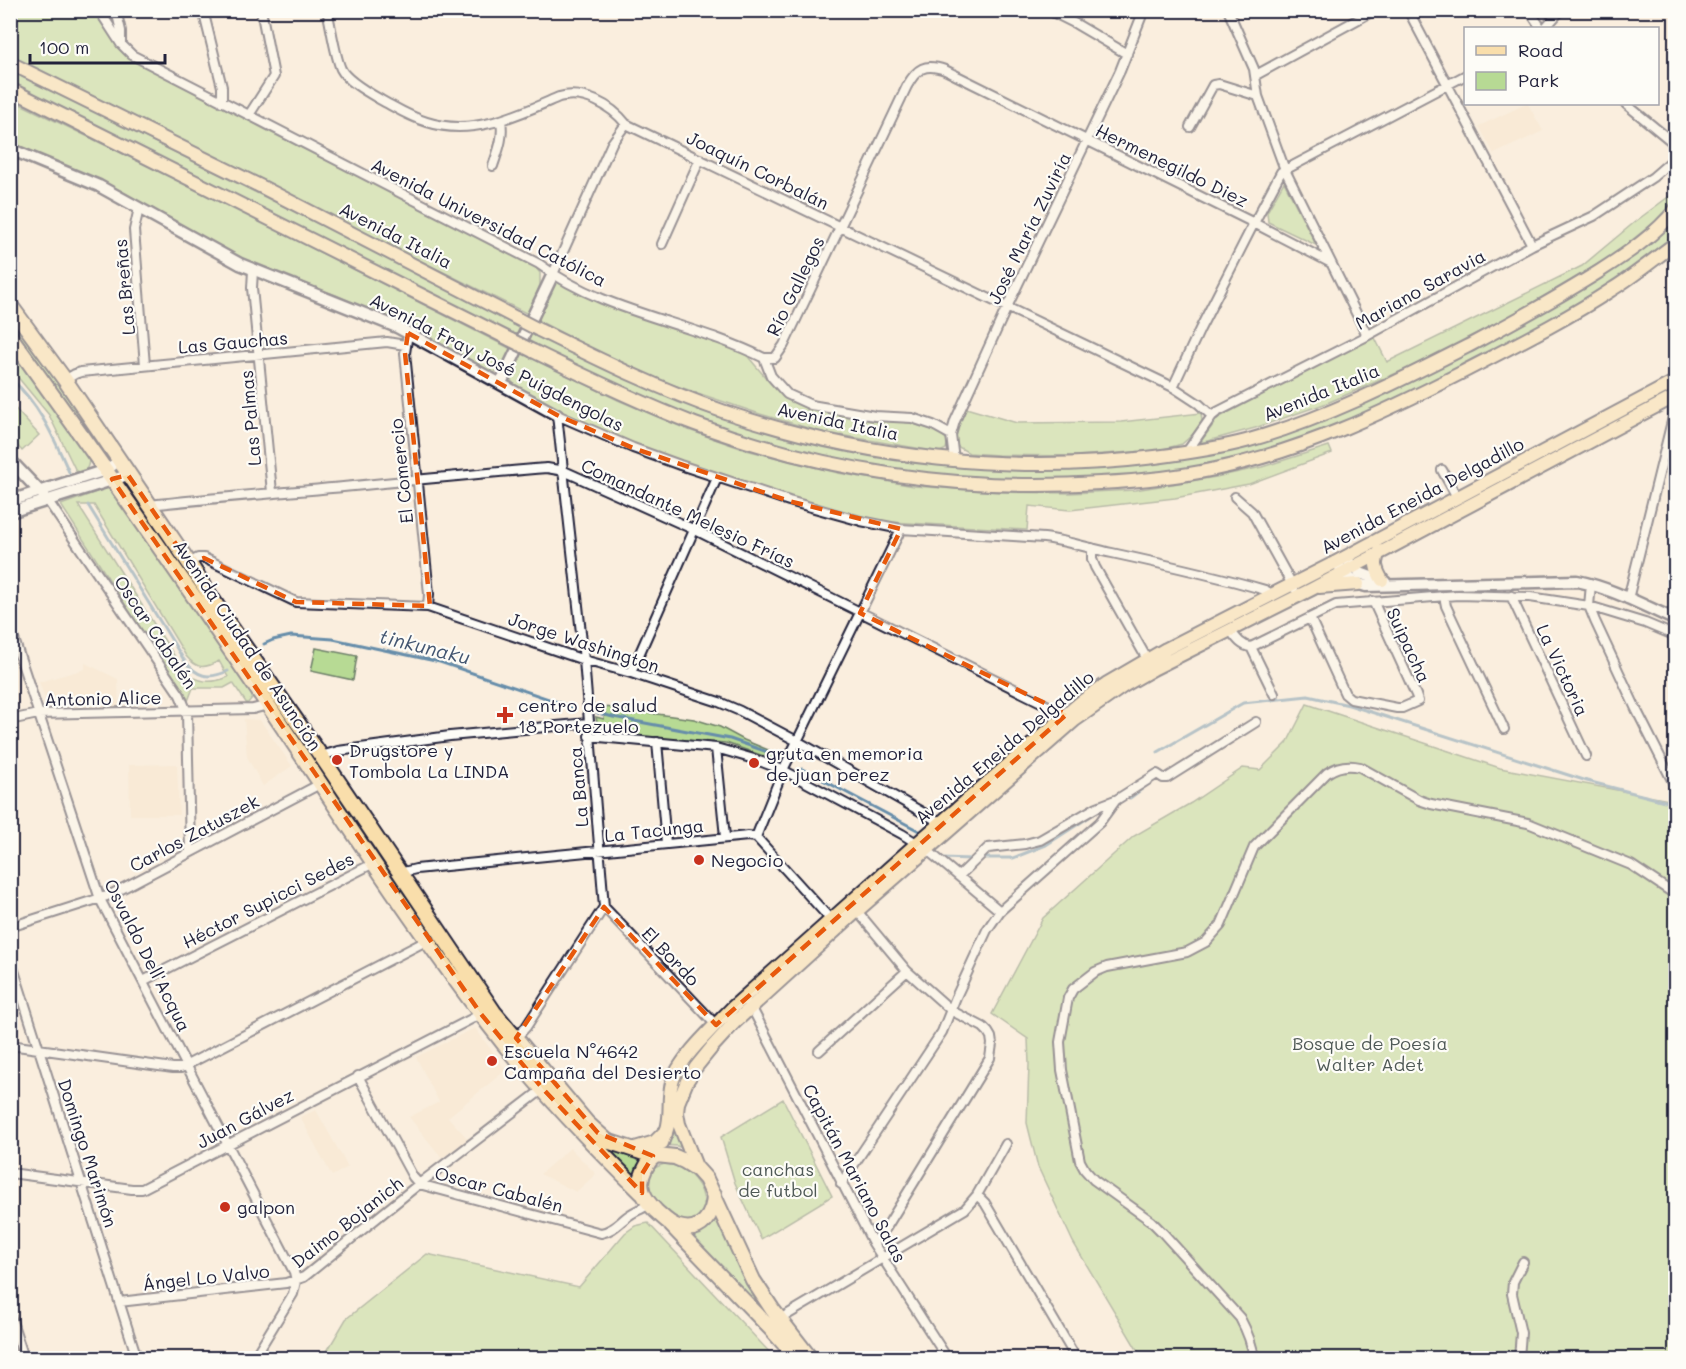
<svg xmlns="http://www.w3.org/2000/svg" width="1686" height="1369" viewBox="0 0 1686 1369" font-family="Mali,sans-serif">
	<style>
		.built { fill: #f8e4cc }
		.green { fill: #b7da94; stroke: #6c7e68; stroke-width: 1.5; fill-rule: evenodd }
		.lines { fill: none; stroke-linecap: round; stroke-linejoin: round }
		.stream { stroke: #668daa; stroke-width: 3 }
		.street-casing { stroke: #22223b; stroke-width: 12 }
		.secondary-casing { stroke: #22223b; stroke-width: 15 }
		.primary-casing { stroke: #22223b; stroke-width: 16 }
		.highway-casing { stroke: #22223b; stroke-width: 18 }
		.street { stroke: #fdfcf7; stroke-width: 8 }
		.secondary { stroke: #fdfcf7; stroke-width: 10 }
		.primary { stroke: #f9deab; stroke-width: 12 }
		.highway { stroke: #f9deab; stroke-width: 14 }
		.primary-bridge-casing { stroke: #22223b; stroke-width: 16; stroke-linecap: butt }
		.primary-bridge { stroke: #f9deab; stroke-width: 12 }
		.marked { fill: none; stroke: #e8590c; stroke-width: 4.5; stroke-dasharray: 12 8; stroke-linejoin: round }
		.poi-dot { fill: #c8321e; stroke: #fdfcf7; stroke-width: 2 }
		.labels { text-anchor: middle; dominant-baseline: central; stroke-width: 4.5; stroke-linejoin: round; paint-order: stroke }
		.street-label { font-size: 18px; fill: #22223b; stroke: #fdfcf7 }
		.poi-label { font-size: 18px; fill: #22223b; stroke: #fdfcf7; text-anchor: start }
		.park-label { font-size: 18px; fill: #4f5956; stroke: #fdfcf7 }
		.water-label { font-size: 20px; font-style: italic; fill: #445772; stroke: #fdfcf7 }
	</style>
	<rect width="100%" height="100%" fill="#faeede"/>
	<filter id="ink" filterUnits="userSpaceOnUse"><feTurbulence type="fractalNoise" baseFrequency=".0167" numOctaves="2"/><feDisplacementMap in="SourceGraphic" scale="12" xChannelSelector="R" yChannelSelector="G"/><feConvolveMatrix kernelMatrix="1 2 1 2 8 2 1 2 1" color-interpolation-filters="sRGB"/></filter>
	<g filter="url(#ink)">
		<path class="built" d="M1526,104H1528L1543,131L1494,154L1479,126Z
			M85,663L118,679L119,707L47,704L39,682L85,669Z
			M244,719L260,720L292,766L263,786L247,757Z
			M177,764L179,815H130L129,765Z
			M475,1028L506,1070L448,1117L468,1139L442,1158L409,1117L439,1102L416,1057Z
			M316,1110L348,1167L332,1176L300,1117Z
			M570,1148L596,1174L576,1192L540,1174Z"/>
		<path class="green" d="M10,11H93L121,50L135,61L272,133L532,263L540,273V285L528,314L11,57Z
			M10,70L654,391L718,417L795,439L890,457L980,468L1219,452L1504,332L1597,281L1638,253L1675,219V239L1582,303L1406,397L1293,444L1237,460L1187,470L1122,477L1047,480L962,478L901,471L827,457L768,443L709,425L620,388L11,83Z
			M10,99L204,193L511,349L498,371L493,373L410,328L336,295L259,268L108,184L11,144Z
			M1284,182L1316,245L1268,222L1267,212Z
			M1675,192V201L1667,212L1612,256L1505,319L1406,369L1327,403L1255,428L1200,443L1218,418L1374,336L1387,362L1582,266L1636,221Z
			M556,282L613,306L744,352L771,384L799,404L844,415L911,423L939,432L948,441L946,449L940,452L822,432L760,414L665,382L593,349L537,320Z
			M10,317L113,460L108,463L11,326Z
			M10,348L89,457C89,467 87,470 78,475L49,415L11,369Z
			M522,353L618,400L686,429L746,450L838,473L914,486L998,492L1070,493L1135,490L1216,477L1262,467L1329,446L1332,453L1249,484L1175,498L1070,510L1029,506L1027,530L892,522L852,516L747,483L630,444L583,424L515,386L511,380V374Z
			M1675,389V391L1516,473L1400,538L1404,530Z
			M11,404L39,435L22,451L11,438Z
			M966,408L1017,423L1121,422L1201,413L1202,421L1193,434L1182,444L1160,450L1075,456L998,455L969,453L957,446L956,432Z
			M107,488L114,491L251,691L252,698L247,704L233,683L224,688H193L188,701L179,684L154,649L61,505ZM78,505H94L186,656C197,669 204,669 219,661L228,677C211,684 199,683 184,671Z
			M128,488L165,544L182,562L370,840L368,842L126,490Z
			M316,648L357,656L353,680L311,671Z
			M1307,704L1500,768L1675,801V1358H1142L1073,1242L1038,1167L1027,1123L1029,1064L1028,1039L992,1014L1043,918L1134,836L1191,803L1243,768L1260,770L1287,743Z
			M605,707L694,719L720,727L744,740L778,754L775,760L726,743L606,735V728H598L596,717L604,719Z
			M396,878L470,985L483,1009L393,880Z
			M738,1011L739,1012L679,1088L687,1150L677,1146L664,1145L678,1085L703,1047Z
			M783,1099L832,1196L761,1239L735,1183L721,1137Z
			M585,1124L644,1154L638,1168L637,1181L596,1139Z
			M664,1164C688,1165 707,1187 704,1212C698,1217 692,1222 683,1221C665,1219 636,1183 655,1168C658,1166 661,1165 664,1164Z
			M718,1213L804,1358C766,1313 728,1272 684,1232Z
			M648,1223L775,1358H323L346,1319L427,1254L579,1287L625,1233L635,1226Z"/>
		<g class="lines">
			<path class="stream" d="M10,378C39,403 54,438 69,472
				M88,505L184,660C197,677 208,680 228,671
				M264,644L273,640L291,636L333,639L440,662L575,708
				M594,712L613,717L730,739L779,756
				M1158,752L1243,703L1308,696L1349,705L1587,781L1676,804
				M802,769L921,832
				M1130,798L1150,783
				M942,858L972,859
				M979,858H1013L1046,845L1097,812"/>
			<g class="street-casing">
				<path id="street" d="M99,10L121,44L132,55L539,264C604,313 692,322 764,358L771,376L787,394L811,405L875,416L912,418L933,425L951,435
					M116,10L121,31V44
					M203,10L222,87V102
					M327,10C331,26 335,56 341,69C347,81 369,93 381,100C396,108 410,117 427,122C473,137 517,115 559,97C583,90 611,105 626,124L1173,387L1199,404L1212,416
					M1048,10L1076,24L1127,54
					M1228,10L1254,69L1258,96L1285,170L1367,335
					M1408,10L1532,245
					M1529,10L1541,28
					M1545,28L1561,10
					M1256,75L1375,10
					M1626,104L1676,145
					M249,115L274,76L261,10
					M1190,127L1213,85L1219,84L1258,96
					M493,166C498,151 504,137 501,121
					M139,208L134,230L145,365
					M662,244L700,159
					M253,270L252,288L272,492
					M553,274L612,143L626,124
					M407,340L405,353L429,594L428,607
					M764,358H775L784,345L907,86C917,68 925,63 945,70L1254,223L1331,263
					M65,380L75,374L81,372L387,342L405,345
					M1173,387L1200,329L1254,223L1281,172L1466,75
					M557,415L633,448L680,465L789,501L861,521L901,529L1044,538C1067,541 1089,548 1112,553C1163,564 1214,575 1265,590L1272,594
					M1186,453L1212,416L1217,412L1363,338L1532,245L1594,216L1653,177L1676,157
					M954,460L951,435L955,421L1007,307L1120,71L1144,10
					M1442,470L1457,497
					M1235,497L1252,512L1294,588
					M48,501L180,695L187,712L190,852
					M150,505C221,497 293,492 364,485C425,479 486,473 547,468L564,471L695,530L1069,716
					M1092,548V559L1095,567L1147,659
					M189,563L198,558H204L296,602L428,607L584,660L631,673L719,702L740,711L797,741L943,824
					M1591,584L1589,606L1595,621L1636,709L1676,788
					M1444,596L1446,606L1504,729
					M1511,596L1586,756
					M1628,599L1673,417L1675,396
					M1310,618L1345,694L1351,699L1397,708H1402L1418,701L1416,695L1373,601
					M10,627L100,899L294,1272L296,1281L293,1294L254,1358
					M1230,630C1236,638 1241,646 1251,647L1274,694
					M1251,647L1336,605L1458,595L1530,597L1589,606L1645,623L1676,636
					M631,673L717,478
					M10,720L38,714L253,709L268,705
					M589,736L716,748L754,759L783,770L902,834L926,849L1000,911
					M657,742L666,843
					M716,748L725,837
					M321,756L338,751L450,736L588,723
					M756,837L783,770L901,529
					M399,873L416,869L748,836L756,837L832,921
					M959,876L988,848L1025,844L1040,840L1097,807L1115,800
					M604,907L716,1025
					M857,911L907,971L952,1011L983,1027L988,1032L991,1037L992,1044L990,1058L886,1228L873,1243
					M10,927L110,895L320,784
					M10,958L137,1358
					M143,981L374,863
					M748,1004L755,1014L873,1243L947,1358
					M516,1038L526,1027L604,907L584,660L557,415
					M10,1045L173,1068H181L428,940
					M819,1051L907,971
					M358,1076L413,1177L419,1184L601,1233C614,1231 621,1220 631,1214C637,1210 644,1208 650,1204
					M10,1173L132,1189H142L481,1014
					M841,1184L942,1032L956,997L987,930L1000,911L1100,822L1116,800L1157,774L1163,778H1167L1256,722
					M977,1195L985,1203L1076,1358
					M119,1302L286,1283L304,1277L419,1184L543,1089
					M10,1315L24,1358
					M780,1319L965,1209L977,1195L1006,1144
					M1254,1358C1252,1343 1247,1331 1240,1318L1163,1233L1151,1221L1094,1180L1085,1170L1080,1161L1062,1070L1060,1042L1068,998L1073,989L1095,972L1107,967L1187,952L1206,942L1221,925L1254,847L1327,773C1337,766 1348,764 1360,767L1419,800L1431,804L1528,823L1631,865L1676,895
					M1519,1358L1521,1333L1512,1294L1513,1282L1523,1262"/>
			</g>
			<g class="secondary-casing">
				<path id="secondary" d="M10,149L99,186L240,264L397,327L557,415
					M501,383L553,274
					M10,460L44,496
					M10,501L106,470L119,461
					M10,512L128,475
					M1348,561L1360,573L1385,582
					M1336,562C1344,573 1352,583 1366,586L1577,581C1612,588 1644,606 1676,620"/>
			</g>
			<g class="primary-casing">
				<path id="primary" d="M10,63L264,188L516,318
					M10,89L511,340
					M539,330C600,360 661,390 725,412C862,458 1012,475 1155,457C1186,453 1216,449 1246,441C1325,419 1399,381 1472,344C1515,321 1559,297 1600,271C1628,253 1655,235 1676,209
					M533,351C586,377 640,403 695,424C824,472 963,492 1100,483C1138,481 1178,477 1215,469C1302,451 1383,413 1461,373C1511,347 1564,321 1611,290C1634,276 1654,259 1676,243
					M1380,551C1373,562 1376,570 1382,580
					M1319,587L1358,584
					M662,1143C664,1137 667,1131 668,1125C671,1111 668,1097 672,1083C678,1059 715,1026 733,1007L916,844L1081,702L1106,684L1166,649L1336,562L1676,381
					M697,1169L679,1124L677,1113L678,1103L687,1081L696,1067L713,1046L735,1022L857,911L1075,720L1125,685L1153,669L1312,589L1676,396"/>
			</g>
			<g class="highway-casing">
				<path id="highway" d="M10,305L65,380L189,563L224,617L321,756L494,1012L587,1123L607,1141L653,1156
					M10,336C98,458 184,581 268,705C345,819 419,936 504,1044C546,1096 594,1146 642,1193
					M635,1149L655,1143L665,1133
					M714,1194C714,1214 702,1234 679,1227C670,1225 663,1217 656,1211C644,1199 636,1186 645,1169C648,1163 650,1158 657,1155L675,1157L684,1161L697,1169L706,1179L753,1280L772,1309L810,1358
					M671,1225L772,1330L797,1358"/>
			</g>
			<use href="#street" class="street"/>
			<use href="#secondary" class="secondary"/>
			<use href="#primary" class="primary"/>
			<use href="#highway" class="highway"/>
			<g class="primary-bridge-casing">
				<path id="primary-bridge" d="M516,318L539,330
					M511,340L533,351"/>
			</g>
			<use href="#primary-bridge" class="primary-bridge"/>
		</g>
	</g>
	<path d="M0 0H1686V1369H0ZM408,333L557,415L633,448L789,501L901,529L860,613L1067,714L716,1025L604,907L516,1038L598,1133L653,1156L642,1174V1193L543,1089L481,1014L112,479L128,475L189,563L204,558L296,602L430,606L405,353Z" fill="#faeede" fill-opacity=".55" fill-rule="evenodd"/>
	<path class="marked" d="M408,333L557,415L633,448L789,501L901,529L860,613L1067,714L716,1025L604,907L516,1038L598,1133L653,1156L642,1174V1193L543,1089L481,1014L112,479L128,475L189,563L204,558L296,602L430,606L405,353Z"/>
	<g class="poi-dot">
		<path d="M502 706h6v6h6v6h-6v6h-6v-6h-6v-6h6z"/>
		<circle cx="337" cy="760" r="6"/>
		<circle cx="754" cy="763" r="6"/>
		<circle cx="699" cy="860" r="6"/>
		<circle cx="492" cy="1061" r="6"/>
		<circle cx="225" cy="1207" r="6"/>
	</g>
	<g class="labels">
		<g class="street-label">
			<text transform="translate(1172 165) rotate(26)">Hermenegildo Diez</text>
			<text transform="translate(758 170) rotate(26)">Joaquín Corbalán</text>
			<text transform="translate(489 222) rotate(27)">Avenida Universidad Católica</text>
			<text transform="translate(1029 228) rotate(-64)">José María Zuviría</text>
			<text transform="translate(396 235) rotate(27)">Avenida Italia</text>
			<text transform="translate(795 286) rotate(-64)">Río Gallegos</text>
			<text transform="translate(124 287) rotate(-95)">Las Breñas</text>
			<text transform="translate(1420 289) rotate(-29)">Mariano Saravia</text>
			<text transform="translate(233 342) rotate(-5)">Las Gauchas</text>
			<text transform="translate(497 362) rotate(27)">Avenida Fray José Puigdengolas</text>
			<text transform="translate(1321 392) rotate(-22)">Avenida Italia</text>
			<text transform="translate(250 418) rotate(-95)">Las Palmas</text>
			<text transform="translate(838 421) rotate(12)">Avenida Italia</text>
			<text transform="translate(401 471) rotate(-96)">El Comercio</text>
			<text transform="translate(1422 495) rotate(-28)">Avenida Eneida Delgadillo</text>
			<text transform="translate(688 513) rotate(25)">Comandante Melesio Frías</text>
			<text transform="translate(156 632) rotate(56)">Oscar Cabalén</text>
			<text transform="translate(584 642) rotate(18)">Jorge Washington</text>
			<text transform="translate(248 645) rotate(56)">Avenida Ciudad de Asunción</text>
			<text transform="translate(1409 645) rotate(65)">Suipacha</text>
			<text transform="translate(1563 670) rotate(65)">La Victoria</text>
			<text transform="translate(103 698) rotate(-1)">Antonio Alice</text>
			<text transform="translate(1004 747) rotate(-40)">Avenida Eneida Delgadillo</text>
			<text transform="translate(578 787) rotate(-95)">La Banca</text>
			<text transform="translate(654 830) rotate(-6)">La Tacunga</text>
			<text transform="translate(194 833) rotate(-28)">Carlos Zatuszek</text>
			<text transform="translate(268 900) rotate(-27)">Héctor Supicci Sedes</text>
			<text transform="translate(148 955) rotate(63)">Osvaldo Dell'Acqua</text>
			<text transform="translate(671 956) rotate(46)">El Bordo</text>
			<text transform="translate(245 1118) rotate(-28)">Juan Gálvez</text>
			<text transform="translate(88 1153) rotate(72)">Domingo Marimón</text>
			<text transform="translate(855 1173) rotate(62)">Capitán Mariano Salas</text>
			<text transform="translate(499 1189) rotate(15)">Oscar Cabalén</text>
			<text transform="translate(347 1222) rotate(-38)">Daimo Bojanich</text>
			<text transform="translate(206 1277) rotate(-6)">Ángel Lo Valvo</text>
		</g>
		<g class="poi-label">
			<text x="518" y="705">centro de salud<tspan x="518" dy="21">18 Portezuelo</tspan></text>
			<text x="349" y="750">Drugstore y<tspan x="349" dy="21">Tombola La LINDA</tspan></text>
			<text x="766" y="753">gruta en memoria<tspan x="766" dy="21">de juan perez</tspan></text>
			<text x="711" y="860">Negocio</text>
			<text x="504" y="1051">Escuela N°4642<tspan x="504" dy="21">Campaña del Desierto</tspan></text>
			<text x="237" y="1207">galpon</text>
		</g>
		<g class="park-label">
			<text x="1370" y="1043">Bosque de Poesía<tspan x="1370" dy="21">Walter Adet</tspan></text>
			<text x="778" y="1169">canchas<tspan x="778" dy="21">de futbol</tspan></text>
		</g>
		<g class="water-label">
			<text transform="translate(425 646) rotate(14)">tinkunaku</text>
		</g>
	</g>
	<rect width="1686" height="1369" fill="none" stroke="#fdfcf7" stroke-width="36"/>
	<rect x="18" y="18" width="1650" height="1333" fill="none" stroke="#22223b" stroke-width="2" filter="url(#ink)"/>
	<rect x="1464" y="27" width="195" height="78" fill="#fdfcf7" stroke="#a5a5ac" stroke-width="1.5"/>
	<rect x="1476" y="46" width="30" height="9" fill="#f9deab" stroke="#a5a5ac" stroke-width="1.5"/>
	<text x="1518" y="57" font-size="18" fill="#22223b">Road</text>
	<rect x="1476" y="72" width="30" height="18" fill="#b7da94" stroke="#a5a5ac" stroke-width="1.5"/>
	<text x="1518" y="87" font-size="18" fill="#22223b">Park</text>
	<path d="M30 54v9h135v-9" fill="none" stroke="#22223b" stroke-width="3"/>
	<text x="39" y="54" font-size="18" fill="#22223b" stroke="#fdfcf7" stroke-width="4.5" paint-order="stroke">100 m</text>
</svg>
